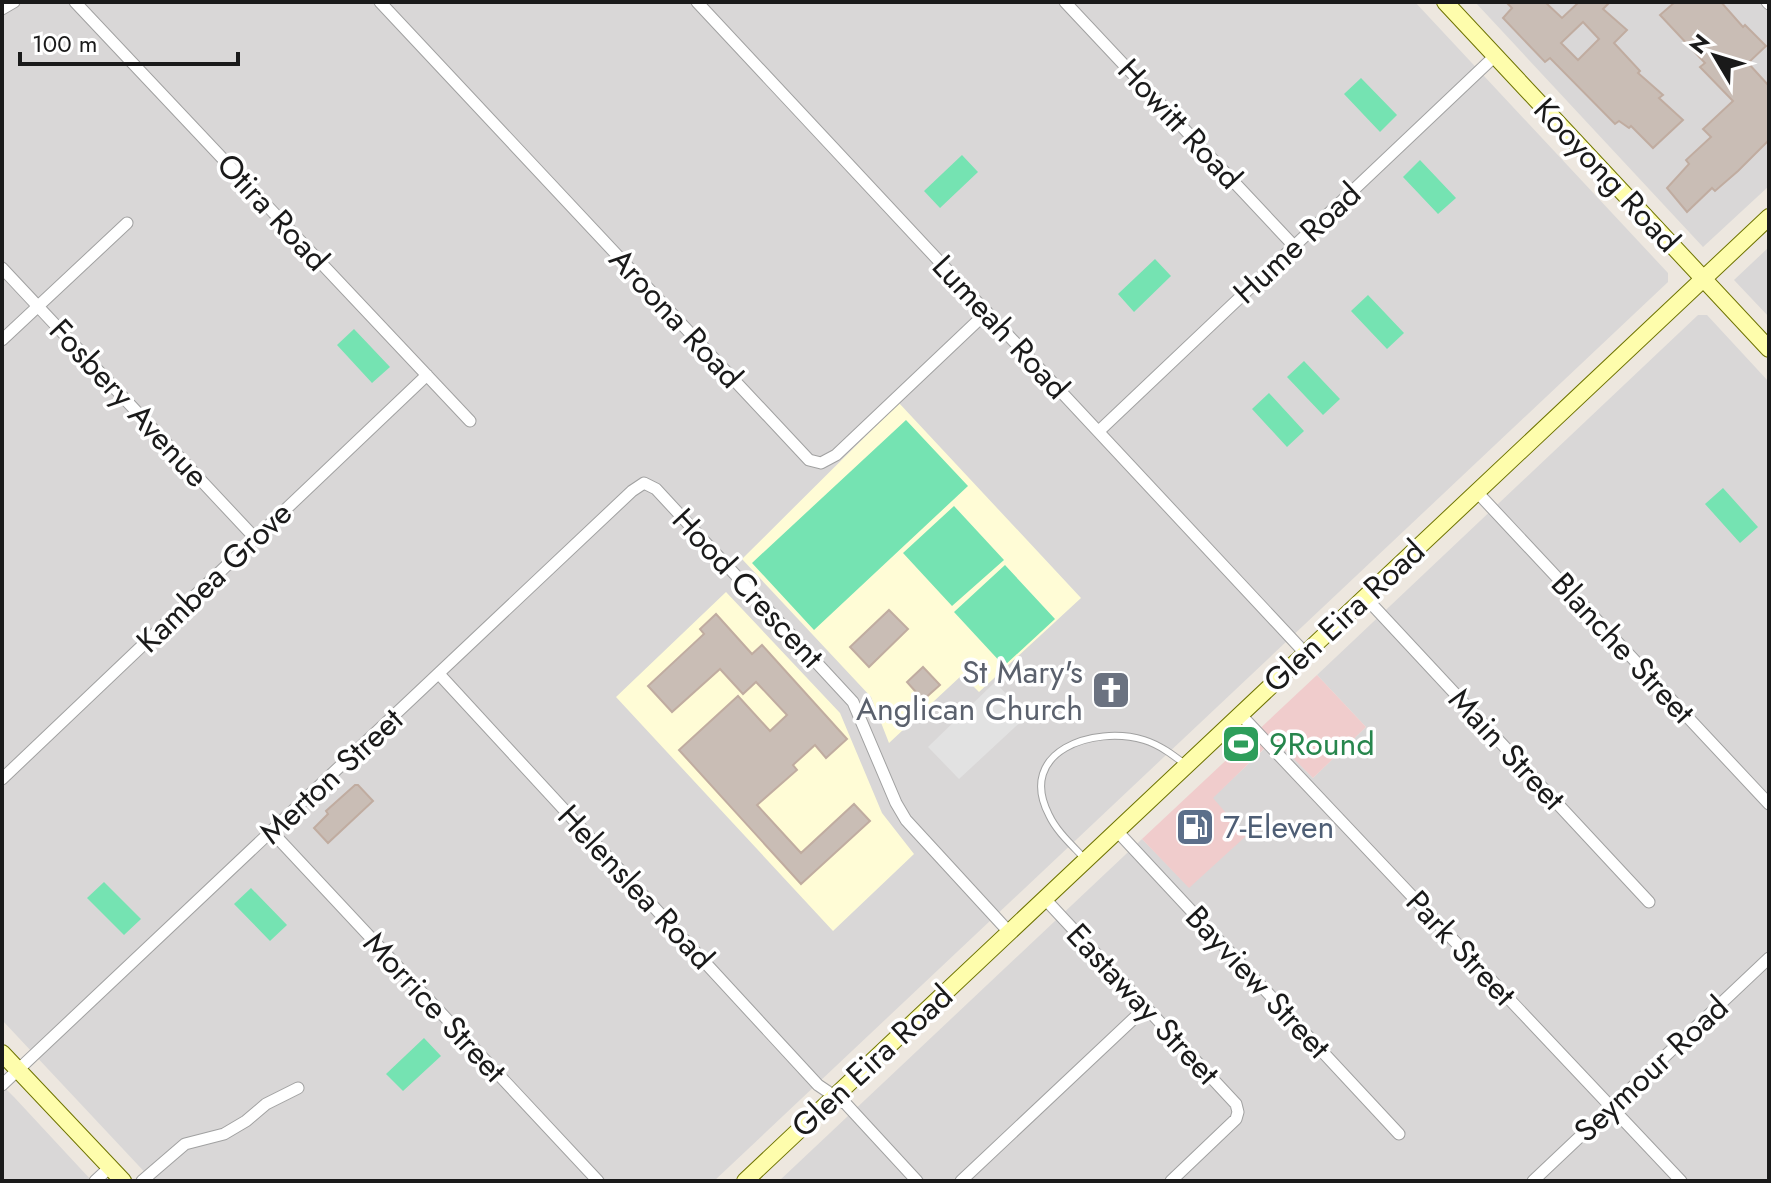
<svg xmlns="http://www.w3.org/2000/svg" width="1771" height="1183" viewBox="0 0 1771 1183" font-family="Jost,sans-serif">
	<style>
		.residential { fill: #d9d7d7 }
		.commercial { fill: #f0cccc }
		.education { fill: #fffcd6 }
		.pitch { fill: #75e3b2 }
		.parking { fill: #e2e2e2 }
		.building { fill: #c9bdb5; stroke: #c0aca0; stroke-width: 2; fill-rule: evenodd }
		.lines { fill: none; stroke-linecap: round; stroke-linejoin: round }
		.lane-casing { stroke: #a1a1a1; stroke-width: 8 }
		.street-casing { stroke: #a1a1a1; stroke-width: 13 }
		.secondary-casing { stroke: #6e7300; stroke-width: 18 }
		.lane { stroke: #fff; stroke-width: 6 }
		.street { stroke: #fff; stroke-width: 11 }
		.secondary { stroke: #fefdac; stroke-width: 16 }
		.labels { text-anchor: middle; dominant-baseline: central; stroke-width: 7; stroke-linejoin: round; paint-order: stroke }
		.street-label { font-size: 32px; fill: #1a1a1a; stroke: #fff }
		.worship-label { font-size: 32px; fill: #5b616d; stroke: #fff; text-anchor: end }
		.leisure-label { font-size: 32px; fill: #27864d; stroke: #fff; text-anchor: start }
		.service-label { font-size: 32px; fill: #4e5e75; stroke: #fff; text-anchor: start }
	</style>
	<rect width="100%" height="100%" fill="#ede7df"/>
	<path class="residential" d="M2,2H1415L1668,273V282L714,1181H153L2,1020Z
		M1475,2H1769V186L1703,247Z
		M1769,247V317L1734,280Z
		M1698,315H1707L1769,382V1181H779L1142,839L1189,887L1212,798L1275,739L1313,778L1366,727L1317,675Z
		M2,1085L14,1097L92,1181H2Z"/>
	<path class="commercial" d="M1317,675L1366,727L1313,778L1274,739L1213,798L1246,836L1189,888L1142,839Z"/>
	<path class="education" d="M899,403L1081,598L979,692L962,675L889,743L871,697L742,559Z
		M726,592L840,713L882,813L914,854L833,931L616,697Z"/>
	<path class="pitch" d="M1361,78L1397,115L1380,132L1344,94Z
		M962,155L978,172L940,208L924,191Z
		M1420,160L1456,198L1438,214L1403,177Z
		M1155,259L1171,276L1134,312L1118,294Z
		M1368,295L1404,333L1387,349L1351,311Z
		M354,329L390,367L372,383L337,345Z
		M1304,361L1340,399L1323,415L1287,377Z
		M1269,393L1304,431L1287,447L1252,409Z
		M906,420L968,486L814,630L752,563Z
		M1723,488L1758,527L1740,543L1705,504Z
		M954,506L1004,560L952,606L903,553Z
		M1005,565L1055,619L1004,666L954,612Z
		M104,882L141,919L124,935L87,898Z
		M251,888L287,925L270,941L234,904Z
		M424,1038L441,1056L403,1091L386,1074Z"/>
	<path class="parking" d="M995,682L1027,716L959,779L928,747Z"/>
	<path class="building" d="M1506,2H1545L1562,18L1579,2H1610L1603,9L1627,30L1614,43L1640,71L1638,73L1663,95L1659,98L1683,120L1653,148L1631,126L1629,128L1619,121L1615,124L1550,58L1545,62L1503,18L1512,8ZM1583,22L1599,39L1578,60L1561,43Z
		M1675,2H1721L1743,27L1745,25L1766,46L1748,63L1769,86V140L1738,171L1715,191L1712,188L1687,212L1667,188L1689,164L1686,160L1711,137L1703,129L1733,101L1700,67L1705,63L1660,15Z
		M889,610L908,629L869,667L850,647Z
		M716,614L752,654L762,645L847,739L826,758L815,745L793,765L797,770L757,805L801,853L854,804L870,821L801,884L679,750L738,696L770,731L787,715L756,682L743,694L720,669L672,712L648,686L704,634L700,629Z
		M923,667L940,685L923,700L907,682Z
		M355,785H358L373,801L328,843L314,828L328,814L326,811Z"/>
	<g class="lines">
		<g class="lane-casing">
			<path id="lane" d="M1084,858C1072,845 1057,832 1049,815C1016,751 1094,725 1144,740C1160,745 1173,755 1186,765"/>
		</g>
		<g class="street-casing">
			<path id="street" d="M75,2L470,421
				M380,2L809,460L821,463L836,455L987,312
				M697,2L1305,653
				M1065,2L1294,246
				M1767,2L1769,4
				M2,9L14,2
				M2,268L255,538
				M2,340L127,223
				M1099,431L1496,55
				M1476,491L1769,804
				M1365,597L1649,902
				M439,674L818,1085L846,1104L917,1181
				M1240,714L1681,1181
				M2,779L427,375
				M1117,831L1399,1134
				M272,832L598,1181
				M1045,899L1236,1104L1238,1112L1236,1119L1171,1181
				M2,1085L632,491L644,483L656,489L853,702L896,803L906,820L1009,932
				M95,1181L110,1167
				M142,1181L185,1144L224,1134L246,1121L266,1104L298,1088
				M961,1181L1146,1007
				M1533,1181L1769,958"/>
		</g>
		<g class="secondary-casing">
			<path id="secondary" d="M1445,2L1769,349
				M2,1053L123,1181
				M745,1181L1769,217"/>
		</g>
		<use href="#lane" class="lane"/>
		<use href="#street" class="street"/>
		<use href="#secondary" class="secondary"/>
	</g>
	<defs>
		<g id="church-square" transform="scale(2)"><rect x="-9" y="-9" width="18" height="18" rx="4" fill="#6b7280" stroke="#fff"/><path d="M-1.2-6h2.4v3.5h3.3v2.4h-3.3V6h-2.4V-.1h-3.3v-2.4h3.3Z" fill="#fff"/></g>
		<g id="stadium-square" transform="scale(2)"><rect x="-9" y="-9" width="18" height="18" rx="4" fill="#2e9e5b" stroke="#fff"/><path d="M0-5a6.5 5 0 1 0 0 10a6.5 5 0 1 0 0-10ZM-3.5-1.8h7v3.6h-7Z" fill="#fff"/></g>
		<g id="fuel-square" transform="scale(2)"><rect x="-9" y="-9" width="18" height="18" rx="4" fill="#5c6f8a" stroke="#fff"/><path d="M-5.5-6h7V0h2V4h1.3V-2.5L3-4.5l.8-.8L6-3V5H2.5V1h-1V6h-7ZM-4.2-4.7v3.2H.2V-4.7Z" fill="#fff"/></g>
	</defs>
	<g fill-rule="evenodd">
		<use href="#church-square" x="1111" y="690"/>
		<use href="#stadium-square" x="1241" y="744"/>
		<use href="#fuel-square" x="1195" y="827"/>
	</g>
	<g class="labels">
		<g class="street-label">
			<text transform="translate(1180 124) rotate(47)">Howitt Road</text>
			<text transform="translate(1607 175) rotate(47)">Kooyong Road</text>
			<text transform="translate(273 212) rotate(47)">Otira Road</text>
			<text transform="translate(1297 243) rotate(-43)">Hume Road</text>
			<text transform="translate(676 318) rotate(47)">Aroona Road</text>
			<text transform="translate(1001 327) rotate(47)">Lumeah Road</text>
			<text transform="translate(129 403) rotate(47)">Fosbery Avenue</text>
			<text transform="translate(214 577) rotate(-44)">Kambea Grove</text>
			<text transform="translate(748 588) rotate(47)">Hood Crescent</text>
			<text transform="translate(1344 616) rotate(-43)">Glen Eira Road</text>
			<text transform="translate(1623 648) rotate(47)">Blanche Street</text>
			<text transform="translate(1507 749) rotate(47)">Main Street</text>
			<text transform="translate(331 776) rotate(-43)">Merton Street</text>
			<text transform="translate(636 887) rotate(47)">Helenslea Road</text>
			<text transform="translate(1461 948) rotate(47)">Park Street</text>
			<text transform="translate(1258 982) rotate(47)">Bayview Street</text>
			<text transform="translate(1143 1004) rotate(47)">Eastaway Street</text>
			<text transform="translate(435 1007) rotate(47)">Morrice Street</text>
			<text transform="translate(872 1061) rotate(-43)">Glen Eira Road</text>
			<text transform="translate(1651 1069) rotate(-43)">Seymour Road</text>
		</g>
		<g class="worship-label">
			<text x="1083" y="672">St Mary's<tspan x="1083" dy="37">Anglican Church</tspan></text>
		</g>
		<g class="leisure-label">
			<text x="1269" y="744">9Round</text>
		</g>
		<g class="service-label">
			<text x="1223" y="827">7-Eleven</text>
		</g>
	</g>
	<rect width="1771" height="1183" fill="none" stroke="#1a1a1a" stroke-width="8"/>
	<g transform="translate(1715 56) rotate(308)" stroke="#ffffff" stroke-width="6" paint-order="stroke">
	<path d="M0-6L14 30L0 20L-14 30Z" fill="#1a1a1a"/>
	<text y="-12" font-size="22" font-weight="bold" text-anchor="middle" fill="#1a1a1a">N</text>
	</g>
	<path d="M20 52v12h218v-12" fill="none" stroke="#1a1a1a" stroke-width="4"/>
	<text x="32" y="52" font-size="24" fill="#1a1a1a" stroke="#ffffff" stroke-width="6" paint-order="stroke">100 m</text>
</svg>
